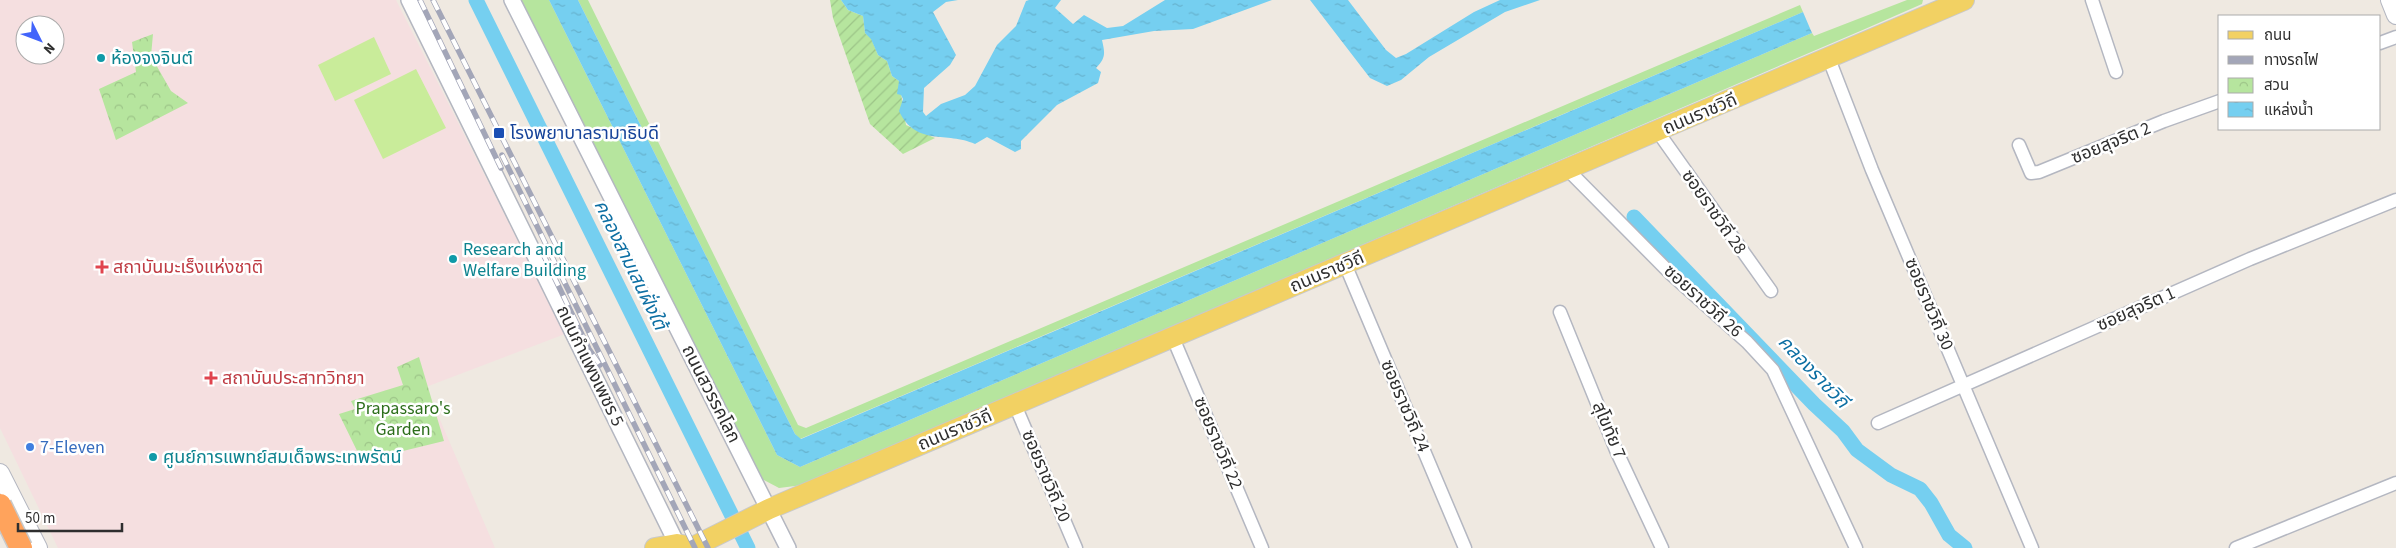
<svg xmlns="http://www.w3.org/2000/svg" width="2396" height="548" viewBox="0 0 2396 548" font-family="'Source Sans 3','Noto Sans Thai',sans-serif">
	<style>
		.medical { fill: #f5dfe0; fill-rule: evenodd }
		.grass { fill: #b6e59e }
		.park { fill: url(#park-crowns) }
		.garden { fill: url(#garden-furrows) }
		.pitch { fill: #c9ec9a }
		.water { fill: url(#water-ripples) }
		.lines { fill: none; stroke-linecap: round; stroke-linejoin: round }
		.canal { stroke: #75cff0; stroke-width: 15 }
		.minor-casing { stroke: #b4b7c1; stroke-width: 15 }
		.tertiary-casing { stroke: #b4b7c1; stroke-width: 18 }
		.secondary-casing { stroke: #b4b7c1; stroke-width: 20 }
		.primary-casing { stroke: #c9c9c9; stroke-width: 22 }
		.minor { stroke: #fff; stroke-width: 12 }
		.tertiary { stroke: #fff; stroke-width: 15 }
		.secondary { stroke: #fff; stroke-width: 18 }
		.primary { stroke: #f2d163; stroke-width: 20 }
		.rail-casing { stroke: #a3a6b8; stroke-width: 5.5 }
		.rail { stroke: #fff; stroke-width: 4; stroke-dasharray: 11; stroke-linecap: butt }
		.motorway-bridge-casing { stroke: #c9c9c9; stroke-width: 25; stroke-linecap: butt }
		.motorway-bridge { stroke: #ffa35c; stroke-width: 22 }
		.culture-dot { fill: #0f9aa8; stroke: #fff; stroke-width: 2 }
		.transit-dot { fill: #1a4fb4; stroke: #fff; stroke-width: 2 }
		.health-dot { fill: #e0444e; stroke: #fff; stroke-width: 2 }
		.shop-dot { fill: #3f7fe0; stroke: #fff; stroke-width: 2 }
		.labels { text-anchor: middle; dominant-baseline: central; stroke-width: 5; stroke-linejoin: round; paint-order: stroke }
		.culture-label { font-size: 18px; fill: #0d838f; stroke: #fff; text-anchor: start }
		.street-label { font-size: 18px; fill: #2e2e2e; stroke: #fff }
		.transit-label { font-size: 18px; fill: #164399; stroke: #fff; text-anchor: start }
		.health-label { font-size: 18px; fill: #be3a42; stroke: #fff; text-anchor: start }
		.park-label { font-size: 18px; fill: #2c6e1b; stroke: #fff }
		.shop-label { font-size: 18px; fill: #366cbe; stroke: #fff; text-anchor: start }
		.water-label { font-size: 19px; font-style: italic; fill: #0d6fa3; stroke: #fff }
	</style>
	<defs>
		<pattern id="park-crowns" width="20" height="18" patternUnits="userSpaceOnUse" patternTransform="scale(1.25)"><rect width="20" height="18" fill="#b6e59e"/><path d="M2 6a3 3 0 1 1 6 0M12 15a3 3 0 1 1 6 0" fill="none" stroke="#9dc588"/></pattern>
		<pattern id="garden-furrows" width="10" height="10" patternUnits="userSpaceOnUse" patternTransform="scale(1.25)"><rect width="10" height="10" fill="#b6e59e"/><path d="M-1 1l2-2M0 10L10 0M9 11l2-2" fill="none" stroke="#9dc588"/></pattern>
		<pattern id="water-ripples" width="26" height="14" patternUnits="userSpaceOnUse" patternTransform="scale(1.25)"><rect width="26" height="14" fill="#75cff0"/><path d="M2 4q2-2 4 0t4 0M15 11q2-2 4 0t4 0" fill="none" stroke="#66b2ce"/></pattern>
	</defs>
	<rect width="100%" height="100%" fill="#efe9e1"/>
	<path class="medical" d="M0,0H396L565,334L426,387L495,548H58L0,428ZM25,25H55V55H25Z"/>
	<path class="grass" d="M520,0H549L777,455L800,467L1812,33L1814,36L1907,0H1923L1922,4L1865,29L803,485L779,488L760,478Z
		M578,0H588L798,425L806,428L1800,5L1803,12L800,439L795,434Z"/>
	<path class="park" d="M153,34L151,56L171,91L188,103L116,140L99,89L136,72L132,42Z
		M419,357L444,441L362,461L339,414L355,409L351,401L403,385L397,367Z"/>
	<path class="garden" d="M830,0H841L848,10L863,16L865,33L871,38L878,55L887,61L892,76L899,81L906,125L935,138L903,154L870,124L833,18Z"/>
	<path class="pitch" d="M374,37L391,74L335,101L318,65Z
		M416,69L446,128L383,159L354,100Z"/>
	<path class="water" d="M549,0H578L795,434L801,439L1803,12L1812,33L800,467L777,455Z
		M841,0H958L946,2L933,12L956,55L950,65L924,88L923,112L926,116L941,104L965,95L975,86L997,45L1016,26L1026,1L1029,0H1061L1055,8L1073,24L1084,15L1107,28L1123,26L1165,0H1272L1193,29L1154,31L1102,40C1105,53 1106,58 1096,68L1101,72L1098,83L1057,105L1021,141V149L1015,152L987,137L975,144C947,131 916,147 899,111L903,99L901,95L897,94L899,81L892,76L887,61L878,55L871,39L865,33L863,16L848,10Z
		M1310,0H1348L1386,50L1396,58L1406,54L1474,12L1500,0H1540L1505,12L1429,57L1401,80L1387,86L1370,78Z"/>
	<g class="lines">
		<path class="canal" d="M476,0L748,548
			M1634,217L1814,404L1843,431L1857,450L1891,475L1920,489L1931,503L1949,535L1965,548"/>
		<g class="minor-casing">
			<path id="minor" d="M2092,0L2116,72
				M2380,43L2396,37
				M1829,59L1872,170L2032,548
				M1658,132L1771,291
				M2019,145L2031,173L2039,172L2164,121L2220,101
				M1568,170L1671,274L1747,342L1773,370L1856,548
				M1345,264L1465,548
				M1560,312L1616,450L1662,548
				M1173,338L1262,548
				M1015,405L1076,548
				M1878,423L2250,259L2396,200
				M2236,548L2396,483"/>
		</g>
		<g class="tertiary-casing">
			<path id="tertiary" d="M409,0L677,544
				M512,0L788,548"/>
		</g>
		<g class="secondary-casing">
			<path id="secondary" d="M2390,0L2396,15
				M0,473L38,548"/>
		</g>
		<g class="primary-casing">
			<path id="primary" d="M655,548L677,544L692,547
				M691,548L769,509L1964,0"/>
		</g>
		<use href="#minor" class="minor"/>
		<use href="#tertiary" class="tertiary"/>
		<use href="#secondary" class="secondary"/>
		<use href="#primary" class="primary"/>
		<g class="rail-casing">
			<path id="rail" d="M420,0L501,168
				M433,0L708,548
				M502,155L695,548
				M544,256L589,349L600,365"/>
		</g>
		<use href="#rail" class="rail"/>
		<g class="motorway-bridge-casing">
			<path id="motorway-bridge" d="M0,505L21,548"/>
		</g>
		<use href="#motorway-bridge" class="motorway-bridge"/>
	</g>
	<g class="culture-dot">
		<circle cx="101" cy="58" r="5"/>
		<circle cx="453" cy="259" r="5"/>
		<circle cx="153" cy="457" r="5"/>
	</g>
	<rect class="transit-dot" x="493" y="127" width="12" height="12" rx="2.5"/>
	<g class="health-dot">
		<path d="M99.5 259.5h5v5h5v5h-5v5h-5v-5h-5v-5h5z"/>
		<path d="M208.5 370.5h5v5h5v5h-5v5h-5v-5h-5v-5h5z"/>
	</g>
	<circle class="shop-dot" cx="30" cy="447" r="5"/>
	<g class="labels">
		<g class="culture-label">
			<text x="111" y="58">ห้องจงจินต์</text>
			<text x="463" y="249">Research and<tspan x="463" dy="21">Welfare Building</tspan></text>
			<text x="163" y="457">ศูนย์การแพทย์สมเด็จพระเทพรัตน์</text>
		</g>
		<g class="street-label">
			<text transform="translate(1700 114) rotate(-23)">ถนนราชวิถี</text>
			<text transform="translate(2111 143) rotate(-22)">ซอยสุจริต 2</text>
			<text transform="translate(1714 212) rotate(55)">ซอยราชวิถี 28</text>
			<text transform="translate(1327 272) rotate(-23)">ถนนราชวิถี</text>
			<text transform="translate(1703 301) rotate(42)">ซอยราชวิถี 26</text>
			<text transform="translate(1929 304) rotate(67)">ซอยราชวิถี 30</text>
			<text transform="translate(2136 309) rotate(-24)">ซอยสุจริต 1</text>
			<text transform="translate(590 366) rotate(64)">ถนนกำแพงเพชร 5</text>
			<text transform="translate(711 394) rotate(63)">ถนนสวรรคโลก</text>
			<text transform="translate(1405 406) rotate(67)">ซอยราชวิถี 24</text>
			<text transform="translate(955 430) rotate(-23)">ถนนราชวิถี</text>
			<text transform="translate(1609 430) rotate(67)">สุโขทัย 7</text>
			<text transform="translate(1218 443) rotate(67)">ซอยราชวิถี 22</text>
			<text transform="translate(1046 476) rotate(67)">ซอยราชวิถี 20</text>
		</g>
		<g class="transit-label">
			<text x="510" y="133">โรงพยาบาลรามาธิบดี</text>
		</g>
		<g class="health-label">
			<text x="113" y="267">สถาบันมะเร็งแห่งชาติ</text>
			<text x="222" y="378">สถาบันประสาทวิทยา</text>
		</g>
		<g class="park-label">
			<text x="403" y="408">Prapassaro's<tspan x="403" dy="21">Garden</tspan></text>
		</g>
		<g class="shop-label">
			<text x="40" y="447">7-Eleven</text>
		</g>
		<g class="water-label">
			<text transform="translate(630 265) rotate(64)">คลองสามเสนฝั่งใต้</text>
			<text transform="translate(1813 372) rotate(46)">คลองราชวิถี</text>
		</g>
	</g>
	<rect x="2218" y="15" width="162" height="115" fill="#ffffff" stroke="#ababab"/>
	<rect x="2228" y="31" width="25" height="8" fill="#f2d163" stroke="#ababab"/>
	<text x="2264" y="40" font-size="15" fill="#2e2e2e">ถนน</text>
	<rect x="2228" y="56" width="25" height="8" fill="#a3a6b8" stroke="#ababab"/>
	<text x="2264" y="65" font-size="15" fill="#2e2e2e">ทางรถไฟ</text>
	<rect x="2228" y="78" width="25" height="15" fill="url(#park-crowns)" stroke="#ababab"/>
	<text x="2264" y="90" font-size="15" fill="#2e2e2e">สวน</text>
	<rect x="2228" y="102" width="25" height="15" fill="url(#water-ripples)" stroke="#ababab"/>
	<text x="2264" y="115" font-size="15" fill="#2e2e2e">แหล่งน้ำ</text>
	<g transform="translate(40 40) rotate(132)"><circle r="24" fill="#ffffff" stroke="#ababab"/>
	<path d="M0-4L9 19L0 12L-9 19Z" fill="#4264fb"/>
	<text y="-8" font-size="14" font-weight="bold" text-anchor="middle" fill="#2e2e2e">N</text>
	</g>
	<path d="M18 523v8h104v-8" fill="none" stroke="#2e2e2e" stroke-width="2.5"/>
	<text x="25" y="523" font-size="15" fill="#2e2e2e" stroke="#ffffff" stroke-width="4" paint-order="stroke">50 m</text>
</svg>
